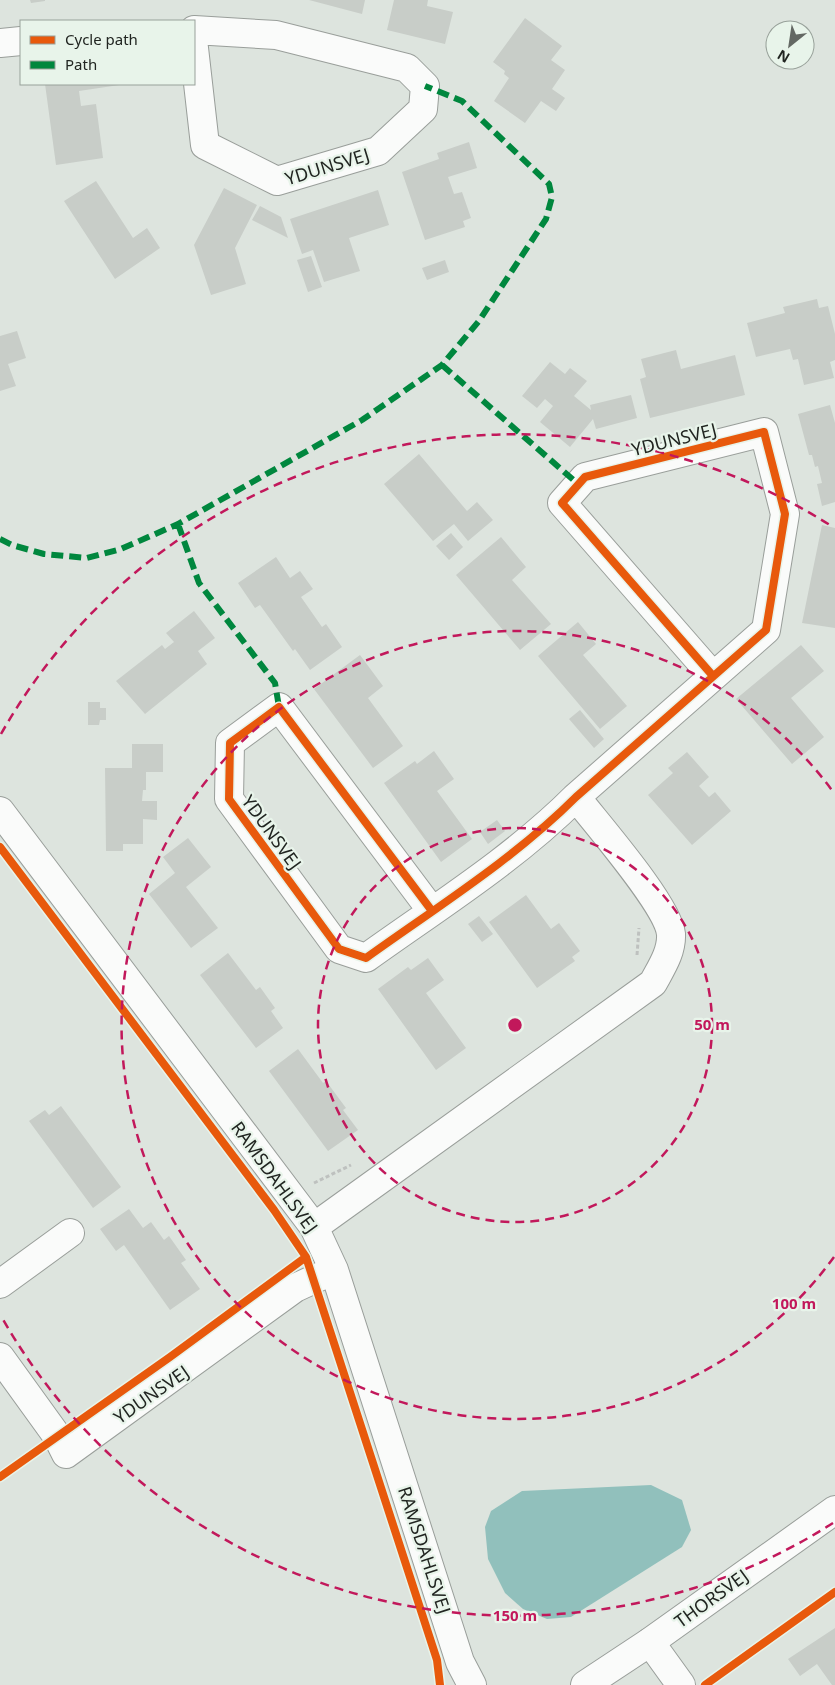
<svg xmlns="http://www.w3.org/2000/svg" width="835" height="1685" viewBox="0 0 835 1685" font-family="'Noto Sans',sans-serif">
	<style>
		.water { fill: #91c0bc }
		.building { fill: #c8cdc8 }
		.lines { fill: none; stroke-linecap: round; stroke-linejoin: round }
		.street-casing { stroke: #999e9a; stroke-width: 30 }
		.secondary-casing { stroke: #999e9a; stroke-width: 30 }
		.path { stroke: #bec1bf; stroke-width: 3; stroke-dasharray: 4 2.5; stroke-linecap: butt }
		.street { stroke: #fafbfa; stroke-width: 28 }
		.secondary { stroke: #fafbfa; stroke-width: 28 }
		.quiet { stroke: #00873e; stroke-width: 6; stroke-dasharray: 12 6; stroke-linecap: butt }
		.cycleway-casing { stroke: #e8f4ea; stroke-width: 11 }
		.cycleway { stroke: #e8590c; stroke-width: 8 }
		.ring { fill: none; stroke: #c2185b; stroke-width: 2.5; stroke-dasharray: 9 6 }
		.labels { text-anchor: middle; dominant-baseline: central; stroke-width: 4.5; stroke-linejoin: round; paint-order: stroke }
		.street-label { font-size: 18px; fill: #212521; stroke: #e8f4ea }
		.centre { fill: #c2185b; stroke: #e8f4ea; stroke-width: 2.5 }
		.ring-label { font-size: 15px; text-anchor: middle; font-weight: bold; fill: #c2185b; stroke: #e8f4ea; stroke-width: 4.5; stroke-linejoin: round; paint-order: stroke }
	</style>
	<rect width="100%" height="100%" fill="#dde4de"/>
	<path class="water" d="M651,1485L682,1500L691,1530L682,1547L571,1617L547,1619L523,1609L505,1593L488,1559L485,1527L491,1511L522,1491Z"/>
	<path class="building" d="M30,0H45V1L31,3Z
		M309,0H365L362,14Z
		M394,0H428L427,6L453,12L445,44L387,30Z
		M525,18L562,46L551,60L565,70L552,89L565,98L556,111L541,101L525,123L494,101L509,78L504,74L505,71L493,62Z
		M45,84H126L79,91L81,106L96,104L103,158L56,165Z
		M469,142L477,168L448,177L454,194L462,192L471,218L463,221L465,227L425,240L402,172L439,159L437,153Z
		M96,181L133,238L147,228L160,248L115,279L64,201Z
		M224,188L257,205L235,248L246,284L211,295L194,245Z
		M378,190L389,225L349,238L360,271L324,282L313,250L302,254L290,219Z
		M260,206L281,217L288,238L252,220Z
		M311,256L322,287L308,292L297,260Z
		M445,260L449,272L427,280L422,268Z
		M817,299L819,308L828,306L835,334V360L830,362L834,378L804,385L798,359L793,360L790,349L756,357L747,323L785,313L783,307Z
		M17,331L26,358L8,364L16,386L0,391V336Z
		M676,350L681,369L735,355L745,395L650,418L640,379L646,377L641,359Z
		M550,362L565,374L570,368L587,381L574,396L591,410L590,405L631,395L637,418L596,429L593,419L570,447L540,422L553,406L545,399L537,408L522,396Z
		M830,405L835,423V502L822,506L817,484L822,483L818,466L815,467L812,455H809L798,414Z
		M419,454L467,511L477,502L493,520L468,541L454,524L433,541L384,484Z
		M822,525L835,528V628L802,623Z
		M451,533L463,547L449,560L436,546Z
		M501,537L526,567L512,580L551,624L520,650L456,575Z
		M276,557L290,578L300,571L313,589L301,597L322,627L326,624L342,647L310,670L295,649L293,651L260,605L255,608L238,583Z
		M194,611L215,638L198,651L207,664L145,714L116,681L162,645L165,649L174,642L166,633Z
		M578,622L596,644L583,655L627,706L600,729L538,656Z
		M801,645L824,671L791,698L824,737L792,764L736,699Z
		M360,655L383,686L368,698L403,746L373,768L314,689Z
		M88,702H100V708H106V720H100L99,725H88Z
		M580,710L604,739L594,748L569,719Z
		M132,744H163V772H146V790H143L142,801H157V820L143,819V844H123V851H106L105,768H132Z
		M434,751L454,779L437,791L472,839L441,862L384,783L415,761L417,764Z
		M687,752L709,777L699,786L709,797L715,792L731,811L692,845L648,795L673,773L668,768Z
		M497,820L505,831L488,844L480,832Z
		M188,838L211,867L186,887L218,928L191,948L149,894L175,873L163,857Z
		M526,895L551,929L559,923L580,951L572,957L575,961L537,988L489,922Z
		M479,916L493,934L482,942L468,924Z
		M228,953L256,990L260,987L275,1008L271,1011L283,1028L256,1048L200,975Z
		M428,958L444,980L426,993L466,1048L436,1070L378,989L408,967L411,970Z
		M298,1049L323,1083L326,1081L346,1108L343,1110L358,1130L328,1151L269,1071Z
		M61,1106L121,1187L93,1208L29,1121L45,1110L49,1115Z
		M129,1209L143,1228L151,1222L164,1240L169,1236L186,1260L181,1263L200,1289L170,1310L124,1245L116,1251L100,1229Z
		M835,1628V1685H832L817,1664L800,1676L788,1659Z"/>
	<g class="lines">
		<g class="street-casing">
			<path id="street" d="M194,30L276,35L407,68L425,86L423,109L378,151L277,181L205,145L194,48
				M0,43L21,41
				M0,811L314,1227L334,1270L460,1662L472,1685
				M432,911L279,707L230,743L229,799L339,949L366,958C437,907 514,859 576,797L766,630L785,514L764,432L585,477L562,503L713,676
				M314,1227L653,983C661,968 672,952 671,934C668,905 596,823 576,797
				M0,1284L70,1233
				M0,1357L57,1436L66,1454L295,1288L334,1270
				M650,1642L681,1685"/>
		</g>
		<g class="secondary-casing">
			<path id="secondary" d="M585,1685L650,1642L835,1510"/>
		</g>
		<path class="path" d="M637,955L639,928
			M314,1183L351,1165"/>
		<use href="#street" class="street"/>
		<use href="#secondary" class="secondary"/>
		<path class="quiet" d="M442,365L578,484
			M178,524L199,583L275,683L279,707
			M0,539L12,545L44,554L87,558L121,549L178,524L362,420L442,365L479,321L546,219L552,197L549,184L462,101L425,86"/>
		<g class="cycleway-casing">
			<path id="cycleway" d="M0,847L274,1210L306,1257L437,1660L440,1685
				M432,911L279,707L230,743L229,799L339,949L366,958C437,907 514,859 576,797L766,630L785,514L764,432L585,477L562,503L713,676
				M0,1477L170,1357L306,1257
				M705,1685L835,1592"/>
		</g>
		<use href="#cycleway" class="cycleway"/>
	</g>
	<g class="ring">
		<circle cx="515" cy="1025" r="197"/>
		<path d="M834 1257A394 394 0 1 1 834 793"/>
		<path d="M833 1523A591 591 0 0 1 1 1316M1 734A591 591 0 0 1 833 527"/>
	</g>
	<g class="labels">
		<g class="street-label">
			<text transform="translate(327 166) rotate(-17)">YDUNSVEJ</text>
			<text transform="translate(674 439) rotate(-14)">YDUNSVEJ</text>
			<text transform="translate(272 832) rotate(54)">YDUNSVEJ</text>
			<text transform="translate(275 1177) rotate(54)">RAMSDAHLSVEJ</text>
			<text transform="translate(151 1394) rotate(-35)">YDUNSVEJ</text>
			<text transform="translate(425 1550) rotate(72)">RAMSDAHLSVEJ</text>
			<text transform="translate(711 1598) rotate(-36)">THORSVEJ</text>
		</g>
	</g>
	<circle cx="515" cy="1025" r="8" class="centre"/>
	<g class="ring-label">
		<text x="712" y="1030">50 m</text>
		<text x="794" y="1309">100 m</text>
		<text x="515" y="1621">150 m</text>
	</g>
	<rect x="20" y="20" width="175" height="65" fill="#e8f4ea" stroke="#98a19a"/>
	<rect x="30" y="36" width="25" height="8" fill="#e8590c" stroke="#98a19a"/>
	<text x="65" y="45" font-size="15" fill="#212521">Cycle path</text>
	<rect x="30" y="61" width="25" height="8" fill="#00873e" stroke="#98a19a"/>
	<text x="65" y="70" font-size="15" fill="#212521">Path</text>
	<g transform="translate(790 45) rotate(210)"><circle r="24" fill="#e8f4ea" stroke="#98a19a"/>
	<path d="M0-4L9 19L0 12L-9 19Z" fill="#636863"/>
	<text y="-8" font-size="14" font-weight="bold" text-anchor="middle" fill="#212521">N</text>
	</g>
</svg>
